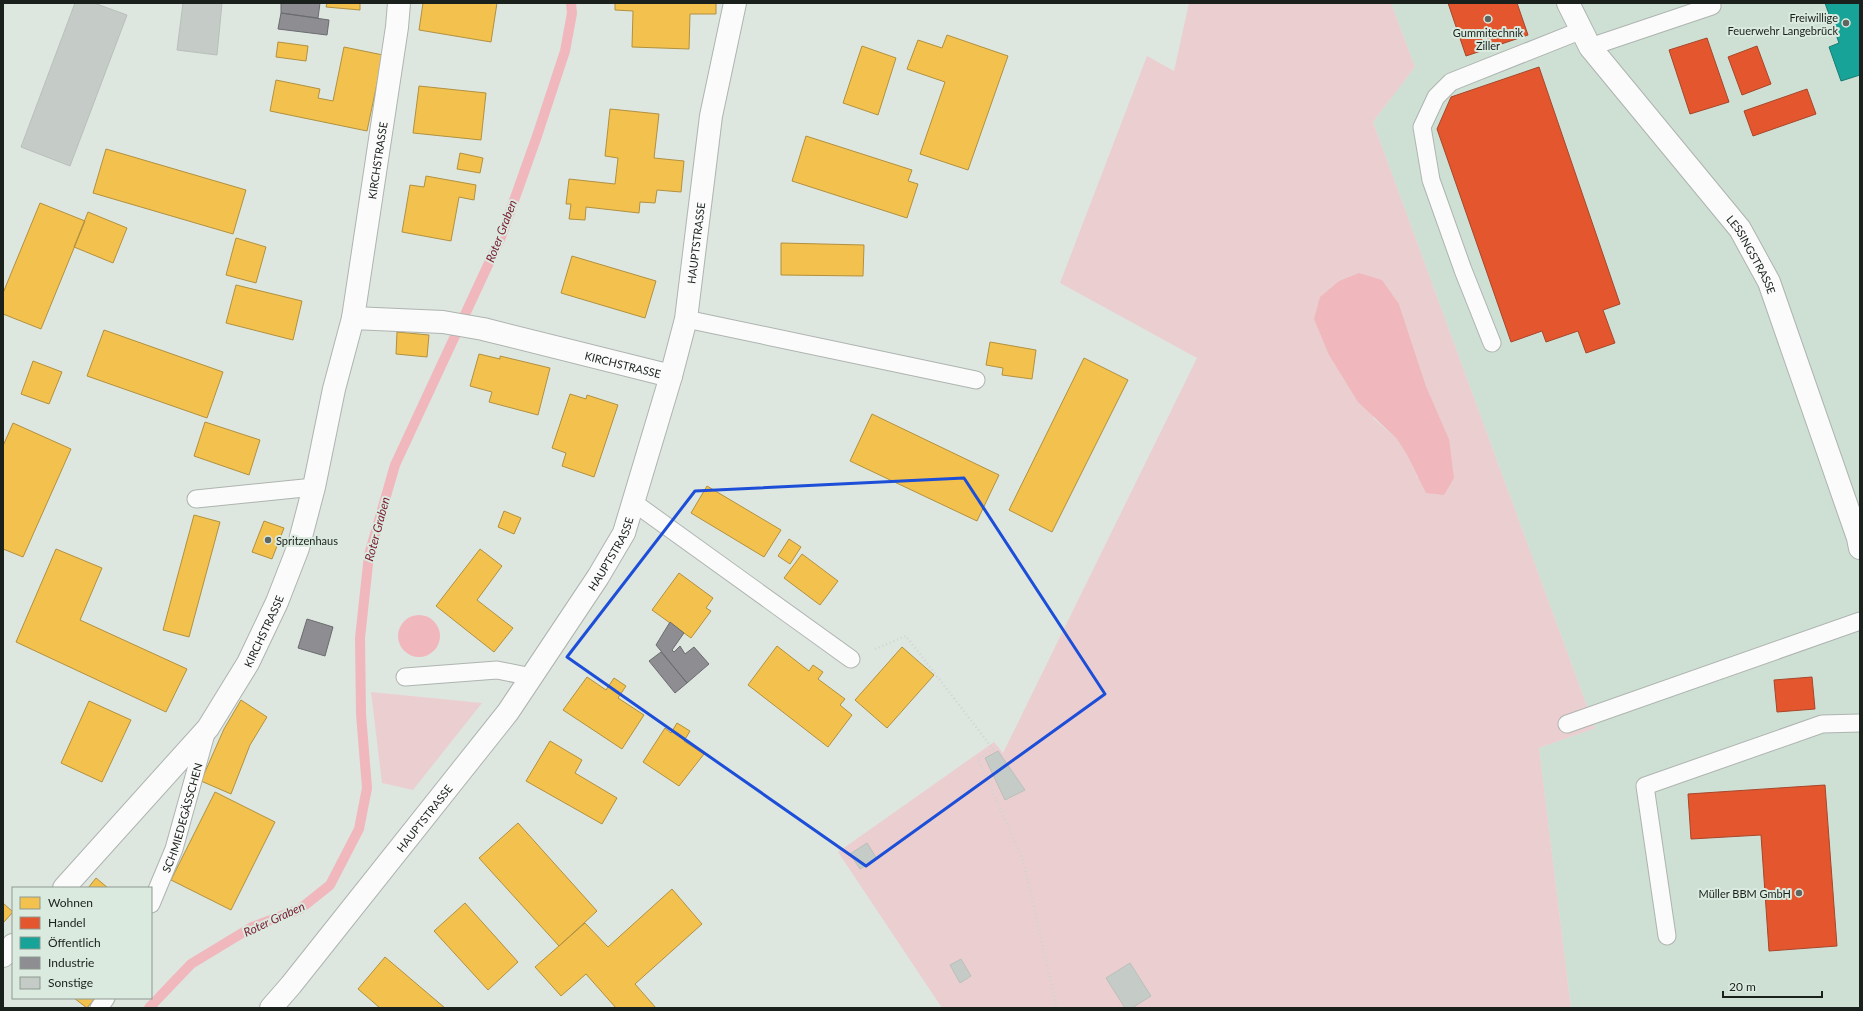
<svg xmlns="http://www.w3.org/2000/svg" width="1863" height="1011" viewBox="0 0 1863 1011" font-family="Lato,sans-serif">
	<style>
		.built { fill: #cedfd4 }
		.green { fill: #ebcfd0; fill-rule: evenodd }
		.water { fill: #f0b8bd }
		.homes { fill: #f2c14e; stroke: #b1913f }
		.shops { fill: #e4572e; stroke: #a74629 }
		.public { fill: #17a398; stroke: #187c73 }
		.industry { fill: #8d8d92; stroke: #6a6c6f }
		.lines { fill: none; stroke-linecap: round; stroke-linejoin: round }
		.stream { stroke: #f0b8bd; stroke-width: 10 }
		.building { fill: #c5ccc7; stroke: #b9bfbb }
		.service-casing { stroke: #aeb4b0; stroke-width: 19 }
		.minor-casing { stroke: #aeb4b0; stroke-width: 24 }
		.tertiary-casing { stroke: #aeb4b0; stroke-width: 24 }
		.path { stroke: #d0d3d2; stroke-width: 2.5; stroke-dasharray: 1 3; stroke-linecap: butt }
		.service { stroke: #fafbfa; stroke-width: 17 }
		.minor { stroke: #fafbfa; stroke-width: 22 }
		.tertiary { stroke: #fafbfa; stroke-width: 22 }
		.marked { fill: none; stroke: #1d4ed8; stroke-width: 3; stroke-linejoin: round }
		.poi-dot { fill: #5f6561; stroke: #daeadf; stroke-width: 1.5 }
		.labels { text-anchor: middle; dominant-baseline: central; stroke-width: 4; stroke-linejoin: round; paint-order: stroke }
		.poi-label { font-size: 11px; fill: #1a201c; stroke: #daeadf; text-anchor: end }
		.street-label { font-size: 11px; fill: #1a201c; stroke: #daeadf }
		.water-label { font-size: 12px; font-style: italic; fill: #7a1b32; stroke: #daeadf }
	</style>
	<rect width="100%" height="100%" fill="#dee6e0"/>
	<path class="built" d="M1391,3H1860V1008H1571L1539,748L1595,728L1373,122L1415,67Z"/>
	<path class="green" d="M1189,3H1391L1415,67L1373,122L1595,728L1539,748L1571,1008H942L838,852L994,742L1003,753L1197,358L1060,283L1147,56L1174,71ZM1399,304L1426,386L1449,439L1418,478L1407,455L1397,439L1373,418Z
		M371,692L482,703L413,790L382,783Z"/>
	<path class="water" d="M1359,273L1382,280L1399,304L1426,386L1449,439L1454,478L1444,495L1426,493L1407,455L1397,439L1358,402L1329,355L1314,319L1320,297L1339,281Z
		M398 636a21 21 0 1 1 42 0a21 21 0 1 1-42 0Z"/>
	<path class="homes" d="M327,3H360V10L326,7Z
		M423,3H497L491,42L419,30Z
		M615,3H716V14H690L689,49L632,47L633,11L615,10Z
		M947,35L1008,56L968,170L920,154L945,82L907,69L918,40L942,48Z
		M278,42L308,46L306,61L276,57Z
		M862,46L896,58L878,115L843,103Z
		M344,47L383,55L367,131L270,111L276,80L320,89L318,98L333,101Z
		M419,86L486,93L481,140L413,133Z
		M610,109L659,114L654,158L684,161L681,192L657,190L655,203L640,202L639,213L586,207L585,220L569,219L571,204H566L569,179L615,184L618,158L605,156Z
		M806,136L912,170L908,181L918,184L907,218L792,181Z
		M106,149L246,190L233,234L93,193Z
		M460,153L483,158L480,173L457,169Z
		M426,176L476,185L474,200L459,197L451,241L402,232L410,185L424,187Z
		M40,203L85,221L41,329L3,314V293Z
		M88,212L127,228L113,263L74,247Z
		M236,238L266,247L256,283L226,275Z
		M781,243L864,245L863,276L781,275Z
		M572,256L656,281L645,318L561,293Z
		M236,285L302,301L293,340L226,323Z
		M104,330L223,372L207,418L87,376Z
		M397,332L429,335L427,357L396,354Z
		M990,342L1036,350L1032,379L1002,375L1003,368L986,365Z
		M479,354L500,359V356L550,368L538,415L489,402L492,392L470,386Z
		M1084,358L1128,380L1052,532L1009,510Z
		M33,361L62,372L49,404L21,394Z
		M570,394L586,399L587,395L618,405L594,477L562,466L566,453L552,448Z
		M872,414L999,475L977,521L850,461Z
		M205,422L260,440L249,475L194,456Z
		M13,423L71,449L23,557L3,549V446Z
		M707,486L781,530L764,557L691,513Z
		M504,511L521,518L514,534L498,527Z
		M194,515L220,522L189,637L163,630Z
		M264,521L284,528L272,559L252,552Z
		M789,539L801,547L790,564L778,556Z
		M56,549L102,568L80,620L187,669L166,712L16,642Z
		M480,549L502,566L477,600L513,628L494,652L436,606Z
		M802,554L838,581L820,605L784,578Z
		M679,573L713,598L706,608L711,611L691,638L652,610Z
		M777,646L809,671L813,665L823,672L818,679L845,699L840,705L852,715L828,747L748,685Z
		M902,647L934,675L887,728L855,700Z
		M587,677L606,690L614,678L626,686L618,698L644,715L622,749L563,710Z
		M241,700L267,717L250,745L231,794L201,781L224,729Z
		M89,701L131,720L102,782L61,763Z
		M677,723L690,731L684,741L704,754L679,786L643,762L665,728L671,733Z
		M550,741L582,760L575,773L617,798L602,824L526,781Z
		M215,792L275,822L231,910L171,880Z
		M518,823L597,911L559,946L479,858Z
		M96,878L108,888H88Z
		M672,889L702,924L635,984L656,1008H616L586,974L561,996L535,967L585,923L608,947Z
		M3,903L13,912L3,923Z
		M465,903L518,962L488,990L434,931Z
		M385,957L445,1008H380L358,989Z
		M74,998H95L87,1008Z"/>
	<path class="shops" d="M1448,3H1517L1528,35L1466,56Z
		M1707,38L1729,102L1690,114L1669,50Z
		M1757,46L1771,84L1742,95L1728,57Z
		M1539,67L1620,304L1603,310L1615,343L1586,353L1578,331L1546,342L1542,331L1511,342L1437,129L1451,97Z
		M1807,89L1816,114L1753,136L1744,111Z
		M1812,677L1815,709L1777,712L1774,680Z
		M1825,785L1837,946L1769,951L1761,835L1691,839L1688,794Z"/>
	<path class="public" d="M1825,3H1860V75L1841,81L1829,47L1839,43Z"/>
	<path class="industry" d="M281,3H320L318,18L281,13Z
		M281,13L329,20L327,35L278,29Z
		M307,619L333,627L325,656L298,648Z
		M670,622L684,633L672,650L674,652L680,646L685,654L694,647L709,664L687,683L656,645Z
		M661,652L687,683L675,693L649,661Z"/>
	<g class="lines">
		<path class="stream" d="M149,1008L191,964L252,927L300,909L330,885L359,829L367,788L361,714L360,638L369,555L395,465L501,237L537,136L565,51L572,13L571,3"/>
	</g>
	<path class="building" d="M75,3H94L127,15L70,166L21,147Z
		M183,3H222L217,55L177,50Z
		M998,751L1025,790L1005,800L985,758Z
		M867,843L877,859L860,869L850,854Z
		M961,959L971,976L960,983L950,965Z
		M1130,963L1151,996L1132,1008H1125L1106,978Z"/>
	<g class="lines">
		<g class="service-casing">
			<g id="service">
				<path d="M1590,47L1712,6"/>
				<path d="M686,319L976,380"/>
				<path d="M1492,343L1463,270L1431,180L1422,127L1436,97L1451,82L1582,30"/>
				<path d="M196,499L314,487"/>
				<path d="M633,502L851,659"/>
				<path d="M405,677L497,670L532,677"/>
				<path d="M1567,724L1860,621"/>
				<path id="s1" d="M151,904L174,849L207,730"/>
				<path d="M1667,936L1645,786L1822,724L1860,723"/>
				<path d="M99,1008L106,998"/>
			</g>
		</g>
		<g class="minor-casing">
			<g id="minor">
				<path id="s2" d="M1568,3L1590,47L1740,229L1769,282L1858,538L1860,548"/>
				<path id="s3" d="M353,318L443,322L483,329L671,376"/>
				<path id="s4" d="M64,888L208,728L248,663L277,602L298,548L314,487L334,389L353,318L397,27L399,3"/>
				<path d="M3,956L13,945"/>
			</g>
		</g>
		<g class="tertiary-casing">
			<g id="tertiary">
				<path id="s5" d="M271,1008L291,985L508,712L598,577L624,533L671,376L686,319L711,116L735,3"/>
			</g>
		</g>
		<path class="path" d="M875,649L906,636L993,749L978,759L1023,860L1057,1008"/>
		<use href="#service" class="service"/>
		<use href="#minor" class="minor"/>
		<use href="#tertiary" class="tertiary"/>
	</g>
	<path class="marked" d="M964,478L1105,694L866,866L567,657L695,491Z"/>
	<g class="poi-dot">
		<circle cx="1488" cy="19" r="4"/>
		<circle cx="1846" cy="23" r="4"/>
		<circle cx="268" cy="540" r="4"/>
		<circle cx="1799" cy="893" r="4"/>
	</g>
	<g class="labels">
		<g class="poi-label">
			<text x="1838" y="17">Freiwillige<tspan x="1838" dy="13">Feuerwehr Langebrück</tspan></text>
			<text x="1488" y="32" text-anchor="middle">Gummitechnik<tspan x="1488" dy="13">Ziller</tspan></text>
			<text x="276" y="540" text-anchor="start">Spritzenhaus</text>
			<text x="1791" y="893">Müller BBM GmbH</text>
		</g>
		<g class="street-label">
			<text stroke="none"><textPath href="#s4" startOffset="813">KIRCHSTRASSE</textPath></text>
			<text stroke="none"><textPath href="#s5" startOffset="892">HAUPTSTRASSE</textPath></text>
			<text stroke="none"><textPath href="#s2" startOffset="313">LESSINGSTRASSE</textPath></text>
			<text stroke="none"><textPath href="#s3" startOffset="275">KIRCHSTRASSE</textPath></text>
			<text stroke="none"><textPath href="#s5" startOffset="568">HAUPTSTRASSE</textPath></text>
			<text stroke="none"><textPath href="#s4" startOffset="327">KIRCHSTRASSE</textPath></text>
			<text stroke="none"><textPath href="#s1" startOffset="92">SCHMIEDEGÄSSCHEN</textPath></text>
			<text stroke="none"><textPath href="#s5" startOffset="244">HAUPTSTRASSE</textPath></text>
		</g>
		<g class="water-label">
			<text transform="translate(501 231) rotate(-69)">Roter Graben</text>
			<text transform="translate(377 529) rotate(-75)">Roter Graben</text>
			<text transform="translate(274 919) rotate(-25)">Roter Graben</text>
		</g>
	</g>
	<rect width="1863" height="1011" fill="none" stroke="#1a201c" stroke-width="8"/>
	<rect x="12" y="887" width="140" height="112" fill="#daeadf" stroke="#8d9991"/>
	<rect x="20" y="897" width="20" height="12" fill="#f2c14e" stroke="#8d9991"/>
	<text x="48" y="907" font-size="12" fill="#1a201c">Wohnen</text>
	<rect x="20" y="917" width="20" height="12" fill="#e4572e" stroke="#8d9991"/>
	<text x="48" y="927" font-size="12" fill="#1a201c">Handel</text>
	<rect x="20" y="937" width="20" height="12" fill="#17a398" stroke="#8d9991"/>
	<text x="48" y="947" font-size="12" fill="#1a201c">Öffentlich</text>
	<rect x="20" y="957" width="20" height="12" fill="#8d8d92" stroke="#8d9991"/>
	<text x="48" y="967" font-size="12" fill="#1a201c">Industrie</text>
	<rect x="20" y="977" width="20" height="12" fill="#c5ccc7" stroke="#8d9991"/>
	<text x="48" y="987" font-size="12" fill="#1a201c">Sonstige</text>
	<path d="M1723 991v6h99v-6" fill="none" stroke="#1a201c" stroke-width="2"/>
	<text x="1729" y="991" font-size="12" fill="#1a201c" stroke="#daeadf" stroke-width="3" paint-order="stroke">20 m</text>
</svg>
